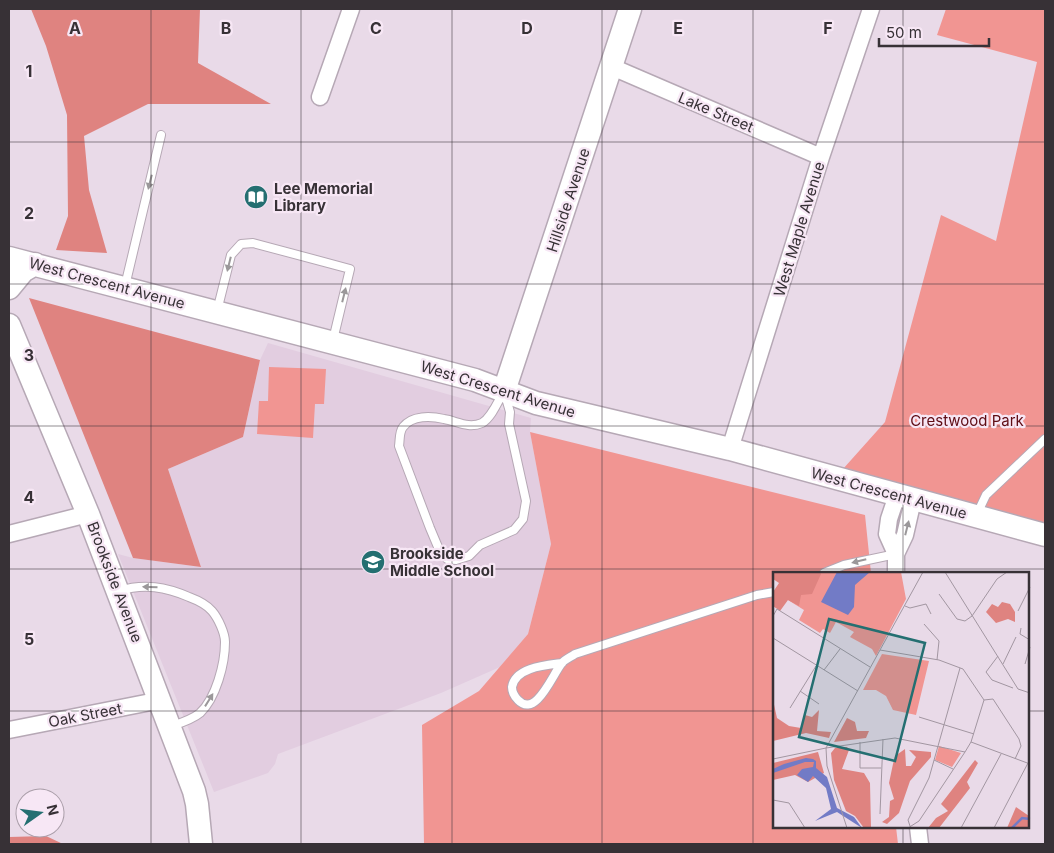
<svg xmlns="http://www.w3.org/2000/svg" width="1054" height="853" viewBox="0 0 1054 853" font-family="Inter,sans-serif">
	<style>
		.built { fill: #e2cde0 }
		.green { fill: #f19592 }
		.forest { fill: #df8380 }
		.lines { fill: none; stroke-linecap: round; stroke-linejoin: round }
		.lane-casing { stroke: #b6a8b5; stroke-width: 10 }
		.street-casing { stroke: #b6a8b5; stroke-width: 19 }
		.secondary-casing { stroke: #b6a8b5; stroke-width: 25 }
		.lane { stroke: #fff; stroke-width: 8 }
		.street { stroke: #fff; stroke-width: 16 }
		.secondary { stroke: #fff; stroke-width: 22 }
		.oneway { fill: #9b989a }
		.grid { fill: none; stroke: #373136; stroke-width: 1; stroke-opacity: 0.55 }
		.labels { text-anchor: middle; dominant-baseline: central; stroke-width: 4.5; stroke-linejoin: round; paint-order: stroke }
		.street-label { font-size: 15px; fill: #373136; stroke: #f7e7f5 }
		.poi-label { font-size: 15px; font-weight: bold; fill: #373136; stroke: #f7e7f5; text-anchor: start }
		.park-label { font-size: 15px; fill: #5f0c14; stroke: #f7e7f5 }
		.inset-river { fill: none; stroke: #727bc6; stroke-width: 2.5 }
		.inset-road { fill: none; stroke: #a296a1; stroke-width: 1 }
		.view { fill: #246f71; fill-opacity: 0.15; stroke: #246f71; stroke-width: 2.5 }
		.inset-edge { fill: none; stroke: #373136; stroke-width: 2.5 }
		.grid-label { font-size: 16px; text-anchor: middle; font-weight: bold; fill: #373136; stroke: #f7e7f5; stroke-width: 4.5; stroke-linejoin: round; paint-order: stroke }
	</style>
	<rect width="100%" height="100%" fill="#e9dae8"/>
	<path class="built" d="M268,343L531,418L530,432L551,544L528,634L500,667L441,693L278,754L275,764L268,773L214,792L118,554L133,558L201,567L168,469L243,437L260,360Z"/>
	<path class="green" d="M946,9H1045V523L843,469L885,422L941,215L996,241L1037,62L937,35Z
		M269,367L326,369L324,404H315L313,438L257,434L259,401H268Z
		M530,432L865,515L871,573H774V827H896L898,844H424L422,725L479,691L528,634L551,544Z"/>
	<path class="forest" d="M31,9H200L198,63L271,104H148L84,136L89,190L107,253L56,250L68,216L67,115L46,46Z
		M29,298L260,360L243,437L168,469L201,567L133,558Z
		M46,836L63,844H9V837Z"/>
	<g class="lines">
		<g class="lane-casing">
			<path id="lane" d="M125,286L161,135
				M217,311L231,255L241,244L253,243L350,269L333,340
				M504,391L510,412L509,424L526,501L523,519L514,530L480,545L469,556L456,560L447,559L438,547L430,528L399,446C400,440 399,432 403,427C412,415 431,416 444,419C457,421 468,429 482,423C492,417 498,401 504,391Z
				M977,514L986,495L1045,439
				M824,573L844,565L896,554
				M119,591C144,583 166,587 189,597C197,600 207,605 212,611C218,618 225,633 225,642C225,664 216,698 200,713C193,719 181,723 172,726
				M562,663C547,665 515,667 512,687C512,692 515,697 518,700C536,719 553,673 562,663C565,659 571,657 575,654L757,595L774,592"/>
		</g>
		<g class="street-casing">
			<path id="street" d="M612,67L821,157
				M320,97L351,9
				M730,449L821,157L871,9
				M9,534L88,514
				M896,554L887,534L889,519L897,495
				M896,573V554L905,535L913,500
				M9,730L161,700
				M918,827L920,844"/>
		</g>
		<g class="secondary-casing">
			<path id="secondary" d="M9,258L475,380L536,403L730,449L1045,535
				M9,288L23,271L35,264
				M9,325L88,514L194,791L197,804L201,844
				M504,391L630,9"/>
		</g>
		<use href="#lane" class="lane"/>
		<use href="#street" class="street"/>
		<use href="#secondary" class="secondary"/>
	</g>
	<defs><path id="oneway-solid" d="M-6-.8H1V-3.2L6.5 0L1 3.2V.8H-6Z" transform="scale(1.25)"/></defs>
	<g class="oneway">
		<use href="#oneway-solid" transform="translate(150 182) rotate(104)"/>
		<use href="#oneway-solid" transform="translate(229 264) rotate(104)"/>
		<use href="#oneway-solid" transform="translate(344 295) rotate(-76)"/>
		<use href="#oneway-solid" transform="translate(907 528) rotate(-76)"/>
		<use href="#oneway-solid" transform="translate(859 561) rotate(166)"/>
		<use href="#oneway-solid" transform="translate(150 587) rotate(-178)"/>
		<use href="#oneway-solid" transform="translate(209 700) rotate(-58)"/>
	</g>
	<path class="grid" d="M151,9V844M301,9V844M452,9V844M602,9V844M753,9V844M903,9V573M9,142H1045M9,284H1045M9,426H1045M9,569H1045M9,711H774M1028,711H1045M903,827V844"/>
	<defs>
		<g id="library-disc" transform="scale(1.25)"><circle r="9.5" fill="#246f71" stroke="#f7e7f5"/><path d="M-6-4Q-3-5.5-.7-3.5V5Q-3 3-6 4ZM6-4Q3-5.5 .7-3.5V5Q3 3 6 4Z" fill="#fff"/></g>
		<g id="school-disc" transform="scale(1.25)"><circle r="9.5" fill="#246f71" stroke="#f7e7f5"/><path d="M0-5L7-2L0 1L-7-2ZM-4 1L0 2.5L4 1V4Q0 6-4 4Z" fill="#fff"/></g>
	</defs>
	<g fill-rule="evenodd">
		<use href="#library-disc" x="256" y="197"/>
		<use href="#school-disc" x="373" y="562"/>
	</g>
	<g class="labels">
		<g class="street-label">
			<text transform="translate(716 112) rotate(23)">Lake Street</text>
			<text transform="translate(568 200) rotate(-72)">Hillside Avenue</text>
			<text transform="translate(799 229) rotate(-73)">West Maple Avenue</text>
			<text transform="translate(107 283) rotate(15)">West Crescent Avenue</text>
			<text transform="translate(498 389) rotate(17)">West Crescent Avenue</text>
			<text transform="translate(889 493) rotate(15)">West Crescent Avenue</text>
			<text transform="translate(115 582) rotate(69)">Brookside Avenue</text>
			<text transform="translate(85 715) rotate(-11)">Oak Street</text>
		</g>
		<g class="poi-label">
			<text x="274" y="188">Lee Memorial<tspan x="274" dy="17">Library</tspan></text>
			<text x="390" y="553">Brookside<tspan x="390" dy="17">Middle School</tspan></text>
		</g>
		<g class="park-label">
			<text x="967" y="420">Crestwood Park</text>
		</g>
	</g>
	<g transform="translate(773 572)">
		<rect width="256" height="256" fill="#e9dae8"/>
		<path d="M18,0H128L133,27L103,84L99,77L77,65L81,60L63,50L57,61L50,57L47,61L26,48L31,38L15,28ZM109,82L156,89L143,143L120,138L113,124L103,118H90ZM166,174L188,181L179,195L162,188Z" fill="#f19592"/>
		<path d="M0,0H47L48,2L39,22L28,23L26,34L15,28L7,39L0,34V20L6,11L0,7ZM229,30L237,32L242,40V50L235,47L223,51L213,40L219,32L225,35ZM0,128L4,146L16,154L28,156L32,143L39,145L46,138L44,159L58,160L56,166L33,161L0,169ZM74,146L82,150L84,159H96L93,166L61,170ZM74,175L76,178L69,197L91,201L97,211L98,256H91L82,244L73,239L61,208L58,181L62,176ZM132,177L133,194H138L143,185L136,178L158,180V185L137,209L126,241L114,252L109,250L116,245L117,229L121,227L116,211L120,192L122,184ZM45,180L51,201L35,210L22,203L0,208V191ZM202,188L205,191L194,210L197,216L166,256H155L163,246L175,239L168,232ZM243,235L256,244V256H234Z" fill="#df8380"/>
		<path d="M64,0H97L82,13L81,35L75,43L48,30ZM33,186L40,187L43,189V196L54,205L64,236L81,245L89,256L64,240L42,249L58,237L53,216L40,204L35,210L24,203L29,197L40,195L41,190H32L0,201V197L11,192Z" fill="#727bc6"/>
		<path class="inset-river" d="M239,256L249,246L257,247"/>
		<path class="inset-road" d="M172,0L245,117L257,121M166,22L184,47L192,49L199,44L224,7L234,0M132,34L137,36L153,32L158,42M245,39L257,15M0,44L4,37L97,95M151,52L166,69L164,88M248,56L247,62L257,68M0,66L85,119M107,78L166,88L190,97L211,128M225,84L213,100L219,108L240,116M230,92L243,65M252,92L257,75M51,98L67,77M27,119L46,132M211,128L220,127L246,167L248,174L242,187M17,136L43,94M146,145L201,162M87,170V196H108M198,170L211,128M53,176L122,166L192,180L198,170L257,192M0,187L53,176M161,188L180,197M0,228L16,231L32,256M107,242L110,167M137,254L135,248L156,206L187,96M74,256L54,194L53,176L150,0M135,256L146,249L192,180M188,256L228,182M221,256L255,191"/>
		<path class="view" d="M56,47L152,71L122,189L26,165Z"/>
		<rect width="256" height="256" class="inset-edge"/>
	</g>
	<g class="grid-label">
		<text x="75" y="34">A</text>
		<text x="226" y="34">B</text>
		<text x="376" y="34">C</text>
		<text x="527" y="34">D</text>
		<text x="678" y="34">E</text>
		<text x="828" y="34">F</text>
		<text x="29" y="77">1</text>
		<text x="29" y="219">2</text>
		<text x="29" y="361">3</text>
		<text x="29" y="503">4</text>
		<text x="29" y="645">5</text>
	</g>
	<rect width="1054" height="853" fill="none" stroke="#373136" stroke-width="20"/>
	<g transform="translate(40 813) rotate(76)"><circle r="24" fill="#f7e7f5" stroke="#aa9ea9"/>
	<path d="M0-4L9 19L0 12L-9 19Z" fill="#246f71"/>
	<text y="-8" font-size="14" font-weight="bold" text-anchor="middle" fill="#373136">N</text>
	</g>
	<path d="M879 38v8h110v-8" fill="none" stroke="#373136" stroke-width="2.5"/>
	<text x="886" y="38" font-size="15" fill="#373136" stroke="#f7e7f5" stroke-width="4" paint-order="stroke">50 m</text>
</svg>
